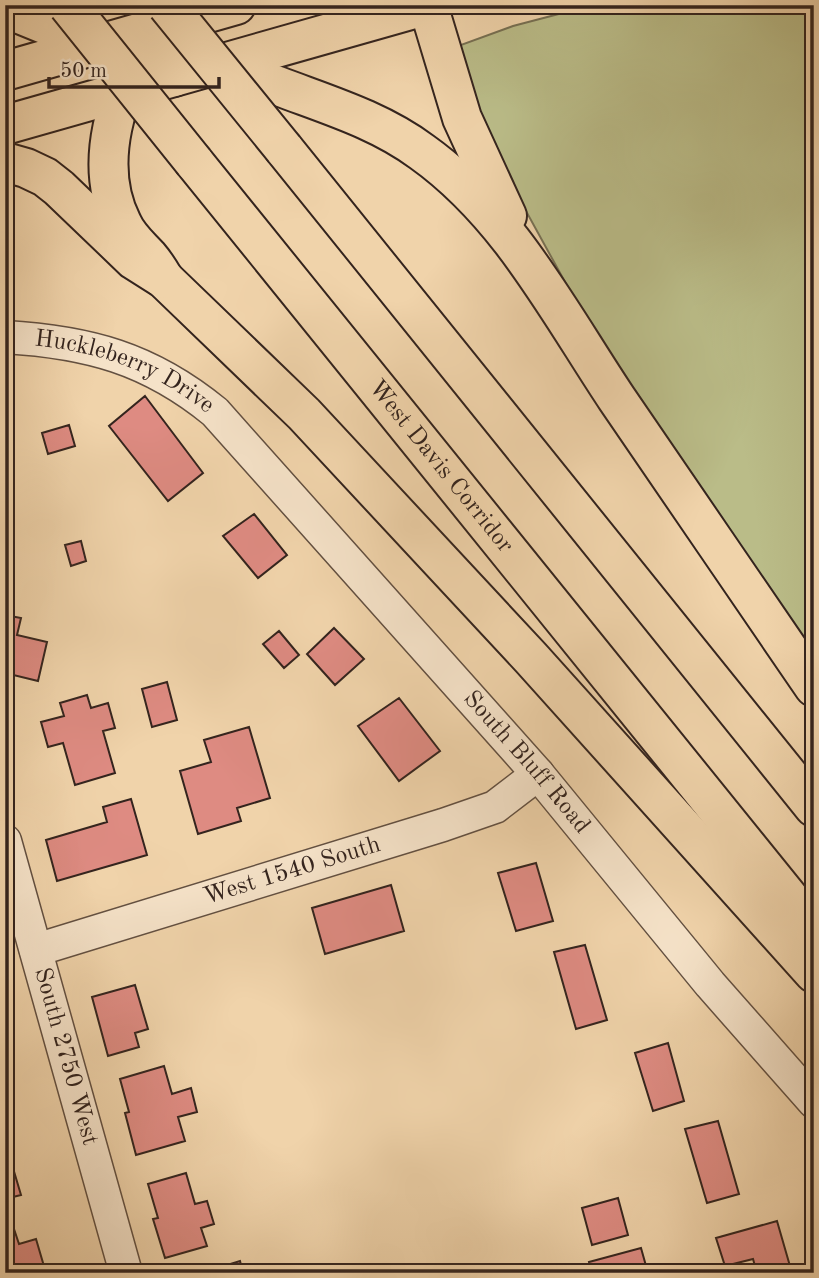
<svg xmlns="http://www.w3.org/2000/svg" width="819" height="1278" viewBox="0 0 819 1278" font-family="'Old Standard TT',serif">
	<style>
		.green { fill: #babc88; stroke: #777053; stroke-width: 2 }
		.building { fill: #de8b82; stroke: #34241e; stroke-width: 2 }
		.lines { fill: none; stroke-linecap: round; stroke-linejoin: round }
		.minor-casing { stroke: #635041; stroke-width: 35 }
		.major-casing { stroke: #34241e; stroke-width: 42 }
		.highway-casing { stroke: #34241e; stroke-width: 42 }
		.minor { stroke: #f5e2c8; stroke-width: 32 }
		.major { stroke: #f0d3aa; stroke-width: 38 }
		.highway { stroke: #f0d3aa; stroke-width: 38 }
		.highway-bridge-casing { stroke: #34241e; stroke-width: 42; stroke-linecap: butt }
		.highway-bridge { stroke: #f0d3aa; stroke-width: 38 }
		.labels { text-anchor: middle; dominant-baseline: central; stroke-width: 5; stroke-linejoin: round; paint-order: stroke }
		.street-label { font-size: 24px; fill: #34241e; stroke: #f5e2c8 }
	</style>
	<rect width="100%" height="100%" fill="#f0d3aa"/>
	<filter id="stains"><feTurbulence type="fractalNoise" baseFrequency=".00286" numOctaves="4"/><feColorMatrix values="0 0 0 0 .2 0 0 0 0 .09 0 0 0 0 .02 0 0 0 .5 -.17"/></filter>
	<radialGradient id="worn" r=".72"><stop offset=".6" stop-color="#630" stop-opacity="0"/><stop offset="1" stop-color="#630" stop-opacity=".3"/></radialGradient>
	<path class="green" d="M593,5H814V660L598,342L493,151L458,46L513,26Z"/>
	<path class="building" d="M145,396L203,473L168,501L109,426Z
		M69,425L75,446L48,454L42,433Z
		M254,514L287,555L258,578L223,536Z
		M81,541L86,561L71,566L65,545Z
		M5,615L21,618L17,635L47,642L38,681L5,673Z
		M334,628L364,659L335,685L307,654Z
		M279,631L299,655L284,668L263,644Z
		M167,682L177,720L152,727L142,689Z
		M87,695L91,708L108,703L115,728L103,731L115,773L75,785L63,743L48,747L41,722L64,716L60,703Z
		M399,698L440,751L399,781L358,726Z
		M249,727L270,798L237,808L241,821L198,834L180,771L211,762L204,740Z
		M131,799L147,855L57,881L46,840L107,822L103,807Z
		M536,863L553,921L516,931L498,873Z
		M391,885L404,931L325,954L312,908Z
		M585,945L607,1020L576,1029L554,952Z
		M135,985L148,1029L135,1033L139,1047L108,1056L92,997Z
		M668,1043L684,1101L653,1111L635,1053Z
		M164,1066L172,1094L191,1088L197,1112L178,1117L185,1141L136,1155L125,1113L129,1112L120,1079Z
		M718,1121L739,1194L707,1203L685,1129Z
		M5,1141L21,1195L5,1199Z
		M186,1173L195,1204L207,1201L214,1224L201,1228L207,1246L165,1258L153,1219L158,1218L148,1184Z
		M618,1198L628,1235L592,1245L582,1208Z
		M777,1221L792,1273H757L753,1259L725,1266L716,1238Z
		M12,1223L19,1244L36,1239L46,1273H5V1225Z
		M641,1248L648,1273H592L589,1262Z
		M240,1261L243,1273H201Z"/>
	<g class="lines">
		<g class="minor-casing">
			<g id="minor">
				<path id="s1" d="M5,337C88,342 149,358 215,412L538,774L710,984L814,1102"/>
				<path id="s2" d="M5,841L126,1273"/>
				<path id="s3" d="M36,950L443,825L495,807L538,774"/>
			</g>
		</g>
		<g class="major-casing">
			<path id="major" d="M5,71L236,5
				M5,125L428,5"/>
		</g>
		<g class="highway-casing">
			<g id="highway">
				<path d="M428,5L462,118L507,216"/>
				<path d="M5,8L174,77L194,5"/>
				<path d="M284,149L814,807"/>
				<path d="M5,162L26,168L45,177L59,188L134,260L164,279L304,414L531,658L814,973"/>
				<path id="s4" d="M194,162L814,929"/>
				<path d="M164,279C160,272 155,264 149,257C139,246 128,237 122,223C90,160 121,91 147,31C190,51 233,70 278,86C328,105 379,120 422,152C509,214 559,312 617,399C682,495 749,591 814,687"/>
			</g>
		</g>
		<use href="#minor" class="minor"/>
		<use href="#major" class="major"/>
		<use href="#highway" class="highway"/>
		<g class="highway-bridge-casing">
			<path id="highway-bridge" d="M68,5L194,162
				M167,5L284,149"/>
		</g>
		<use href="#highway-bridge" class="highway-bridge"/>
	</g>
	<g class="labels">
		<g class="street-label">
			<text stroke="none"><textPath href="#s1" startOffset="126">Huckleberry Drive</textPath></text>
			<text stroke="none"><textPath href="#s4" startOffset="392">West Davis Corridor</textPath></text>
			<text stroke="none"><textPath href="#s1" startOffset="696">South Bluff Road</textPath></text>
			<text stroke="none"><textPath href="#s3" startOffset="268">West 1540 South</textPath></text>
			<text stroke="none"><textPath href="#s2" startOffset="224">South 2750 West</textPath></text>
		</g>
	</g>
	<rect width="819" height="1278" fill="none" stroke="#f0d3aa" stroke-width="28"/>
	<rect x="7" y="7" width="805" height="1264" fill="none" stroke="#34241e" stroke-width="3.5"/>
	<rect x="14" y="14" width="791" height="1250" fill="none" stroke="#34241e" stroke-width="2"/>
	<path d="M49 77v10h170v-10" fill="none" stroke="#34241e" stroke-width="3.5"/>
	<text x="60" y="77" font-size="21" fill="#34241e" stroke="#f5e2c8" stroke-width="5" paint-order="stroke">50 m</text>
	<rect width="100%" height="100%" filter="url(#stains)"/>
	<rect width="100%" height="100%" fill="url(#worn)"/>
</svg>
